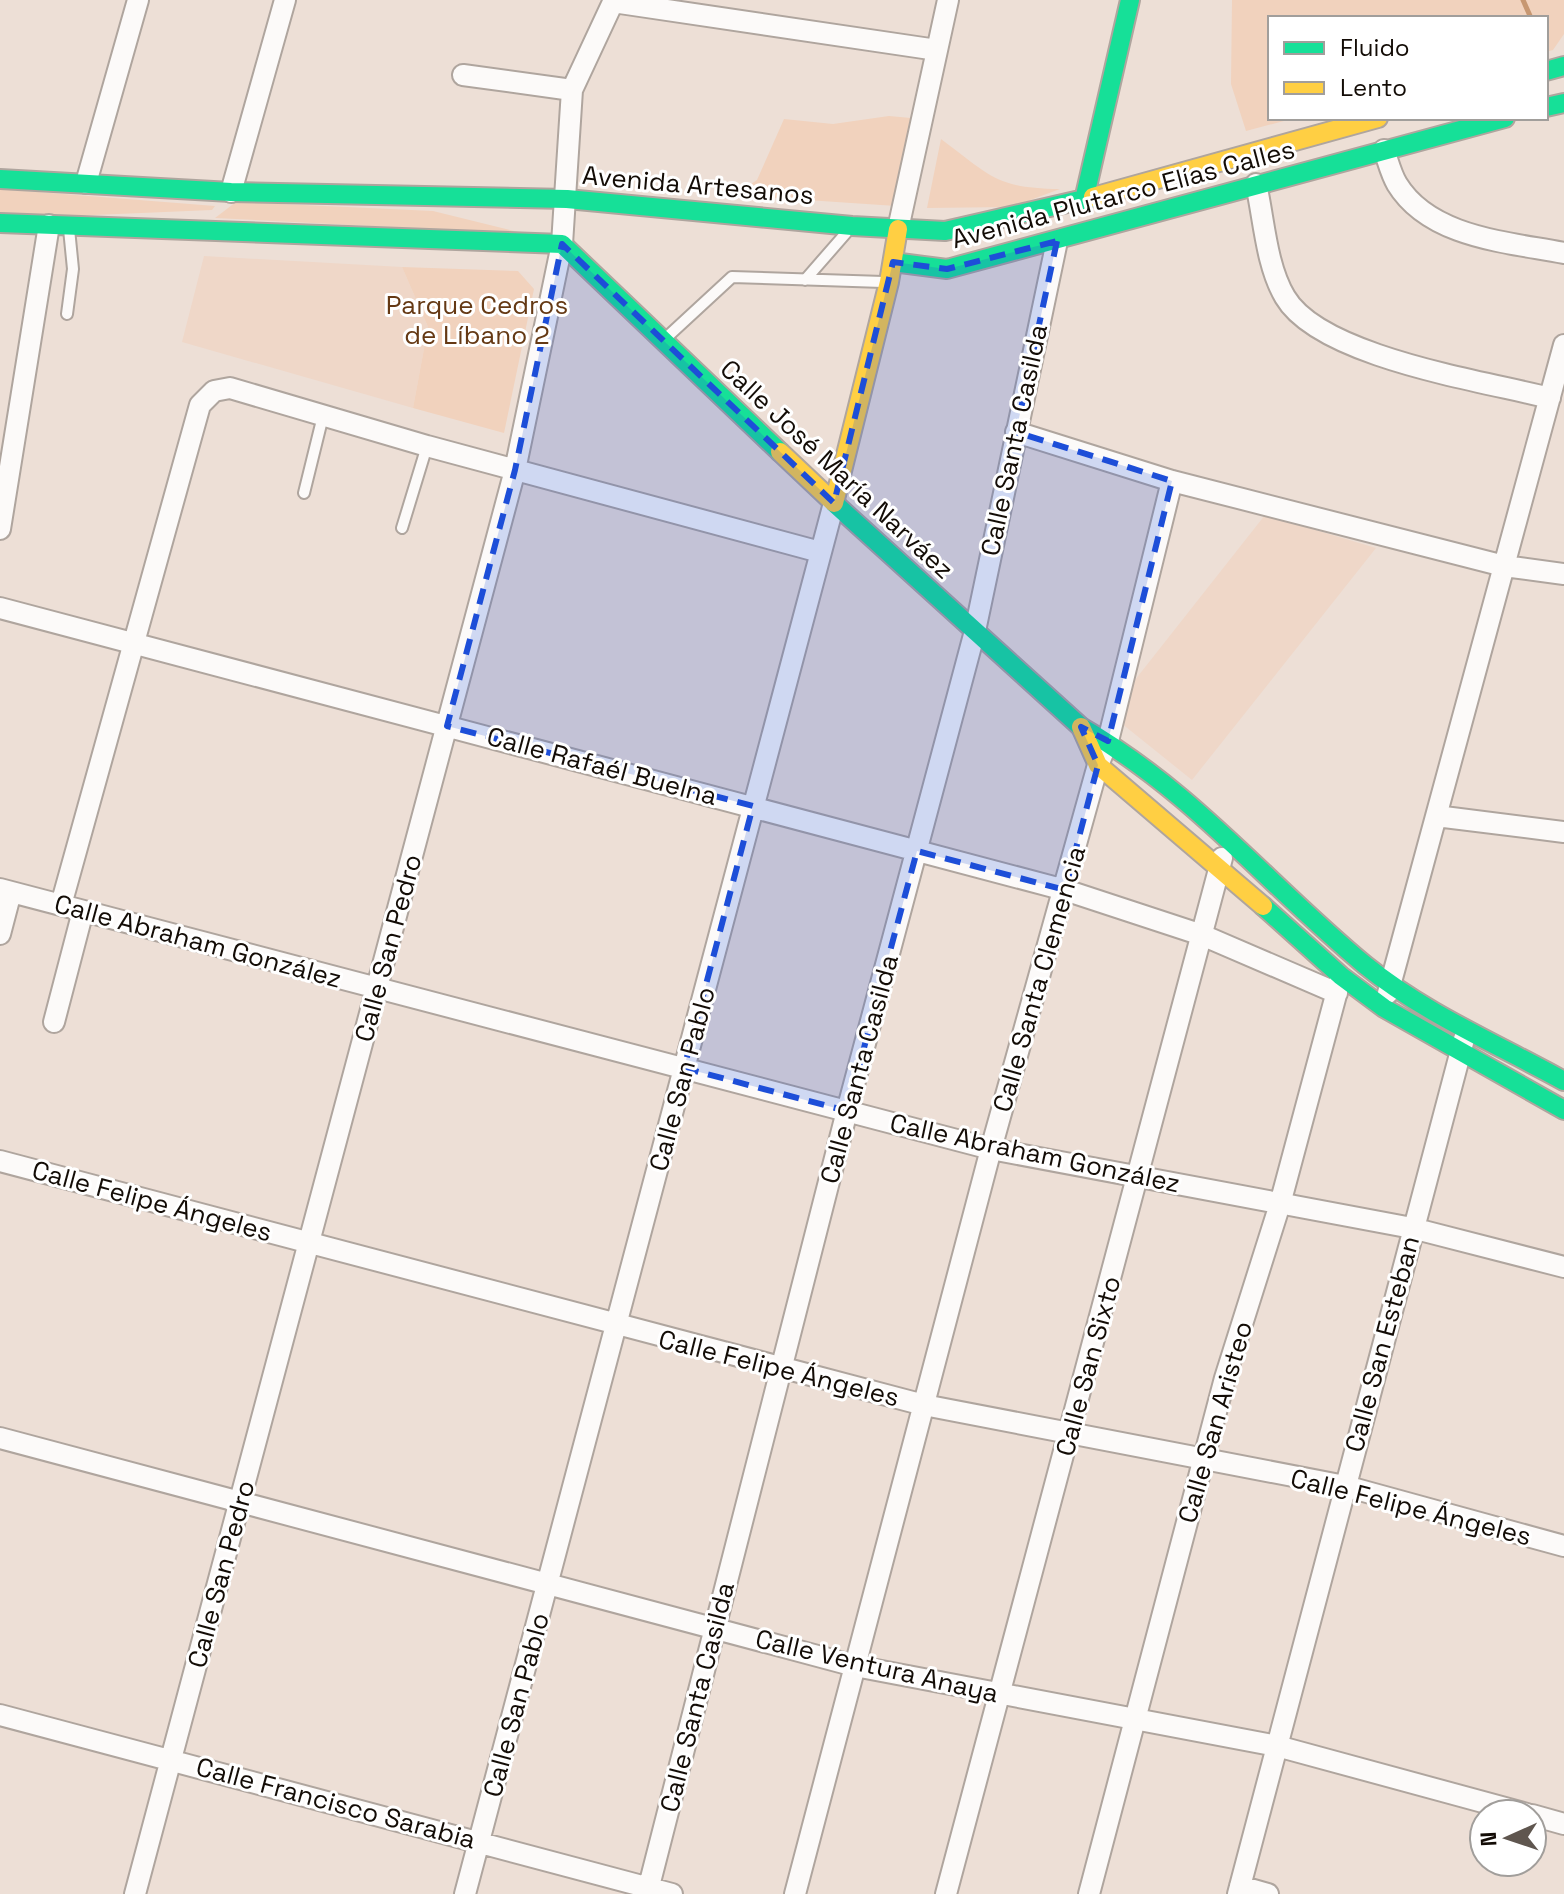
<svg xmlns="http://www.w3.org/2000/svg" width="1564" height="1894" viewBox="0 0 1564 1894" font-family="'Space Grotesk',sans-serif">
	<style>
		.built { fill: #efd7c8 }
		.green { fill: #f1d2bd }
		.lines { fill: none; stroke-linecap: round; stroke-linejoin: round }
		.stream { stroke: #c79771; stroke-width: 5 }
		.lane-casing { stroke: #afa59e; stroke-width: 14 }
		.street-casing { stroke: #afa59e; stroke-width: 24 }
		.fast-casing { stroke: #afa59e; stroke-width: 22 }
		.slow-casing { stroke: #afa59e; stroke-width: 22 }
		.lane { stroke: #fcfaf9; stroke-width: 10 }
		.street { stroke: #fcfaf9; stroke-width: 20 }
		.fast { stroke: #16e098; stroke-width: 18 }
		.slow { stroke: #ffcf43; stroke-width: 18 }
		.marked { fill: #1d4ed8; fill-opacity: 0.2; stroke: #1d4ed8; stroke-width: 6; stroke-dasharray: 16 10; stroke-linejoin: round }
		.labels { text-anchor: middle; dominant-baseline: central; stroke-width: 6; stroke-linejoin: round; paint-order: stroke }
		.street-label { font-size: 26px; fill: #130c06; stroke: #fff }
		.park-label { font-size: 26px; fill: #653914; stroke: #fff }
	</style>
	<rect width="100%" height="100%" fill="#eddfd6"/>
	<path class="built" d="M204,256L402,267L428,327L413,408L182,342Z
		M1265,515L1376,548L1192,780L1121,723L1131,685Z"/>
	<path class="green" d="M1232,0H1564V34L1553,50L1546,52V18H1270V118H1295L1246,131L1231,84Z
		M889,116L911,118L896,206L734,195L757,180L784,119L833,124Z
		M941,139C991,176 995,188 1060,189L1011,207L927,208Z
		M0,189L215,206L212,210L0,219Z
		M236,202L433,211L526,234L215,218Z
		M402,267L518,271L534,289L504,433L413,408L428,327Z"/>
	<g class="lines">
		<path class="stream" d="M1523,0L1531,18"/>
		<g class="lane-casing">
			<path id="lane" d="M805,280L846,233
				M67,314L73,269L69,229
				M667,337L732,277L883,282
				M304,493L323,416
				M402,528L427,446"/>
		</g>
		<g class="street-casing">
			<path id="street" d="M613,2L937,50
				M463,75L572,90
				M1384,150C1388,161 1391,174 1397,184C1430,238 1508,242 1564,253
				M86,183L138,0
				M1256,184C1264,219 1266,265 1285,297C1320,357 1483,381 1550,398
				M231,192L285,0
				M898,229L948,0
				M1016,432L1172,481L1504,566L1564,574
				M0,529L49,225
				M0,608L1065,890L1202,935L1337,993
				M1436,816L1564,832
				M0,889L991,1149L1412,1228L1564,1267
				M61,905L200,405L214,391L230,388L427,446L820,552
				M0,934L11,892
				M1388,993L1564,345
				M54,1022L83,911
				M0,1161L924,1405L1345,1486L1564,1546
				M0,1438L855,1666L1277,1746L1527,1814
				M0,1715L672,1894
				M1532,1815L1564,1824
				M1240,1886L1268,1894
				M135,1894L515,470L562,244L572,90L614,0
				M465,1894L834,503
				M647,1894L847,1111L975,631L1057,241
				M795,1894L991,1149L1098,765L1108,741L1172,481
				M946,1894L1222,858
				M1089,1894L1225,1378L1280,1204L1340,980
				M1238,1894L1464,1039"/>
		</g>
		<g class="fast-casing">
			<path id="fast" d="M1546,71L1564,66
				M1546,107L1564,103
				M0,179L231,192L567,199L852,226L945,231L1093,197
				M1084,200L1130,0
				M0,223L562,244L780,452
				M893,262L947,269L1505,118
				M834,503L1081,727C1193,791 1267,884 1365,965C1424,1013 1497,1044 1564,1081
				M1263,906L1341,976L1384,1008L1564,1110"/>
		</g>
		<g class="slow-casing">
			<path id="slow" d="M1093,197L1378,118
				M780,452L834,503L889,282L898,229
				M1081,727L1098,765L1263,906"/>
		</g>
		<use href="#lane" class="lane"/>
		<use href="#street" class="street"/>
		<use href="#fast" class="fast"/>
		<use href="#slow" class="slow"/>
	</g>
	<path class="marked" d="M1057,241L1016,432L1172,481L1108,741L1081,727L1098,765L1065,890L917,851L847,1111L684,1068L753,806L447,726L515,470L562,244L834,503L893,262L947,269Z"/>
	<g class="labels">
		<g class="street-label">
			<text transform="translate(698 185) rotate(5)">Avenida Artesanos</text>
			<text transform="translate(1123 194) rotate(-15)">Avenida Plutarco Elías Calles</text>
			<text transform="translate(1014 440) rotate(-78)">Calle Santa Casilda</text>
			<text transform="translate(837 469) rotate(43)">Calle José María Narváez</text>
			<text transform="translate(602 766) rotate(15)">Calle Rafaél Buelna</text>
			<text transform="translate(198 941) rotate(15)">Calle Abraham González</text>
			<text transform="translate(388 948) rotate(-75)">Calle San Pedro</text>
			<text transform="translate(1039 979) rotate(-74)">Calle Santa Clemencia</text>
			<text transform="translate(859 1069) rotate(-75)">Calle Santa Casilda</text>
			<text transform="translate(682 1079) rotate(-75)">Calle San Pablo</text>
			<text transform="translate(1035 1153) rotate(12)">Calle Abraham González</text>
			<text transform="translate(152 1201) rotate(15)">Calle Felipe Ángeles</text>
			<text transform="translate(1382 1344) rotate(-75)">Calle San Esteban</text>
			<text transform="translate(1088 1366) rotate(-75)">Calle San Sixto</text>
			<text transform="translate(779 1368) rotate(14)">Calle Felipe Ángeles</text>
			<text transform="translate(1215 1422) rotate(-74)">Calle San Aristeo</text>
			<text transform="translate(1411 1507) rotate(14)">Calle Felipe Ángeles</text>
			<text transform="translate(221 1574) rotate(-75)">Calle San Pedro</text>
			<text transform="translate(877 1666) rotate(13)">Calle Ventura Anaya</text>
			<text transform="translate(697 1697) rotate(-76)">Calle Santa Casilda</text>
			<text transform="translate(516 1705) rotate(-75)">Calle San Pablo</text>
			<text transform="translate(336 1803) rotate(15)">Calle Francisco Sarabia</text>
		</g>
		<g class="park-label">
			<text x="477" y="305">Parque Cedros<tspan x="477" dy="30">de Líbano 2</tspan></text>
		</g>
	</g>
	<rect x="1268" y="16" width="280" height="104" fill="#ffffff" stroke="#a19e9b" stroke-width="2"/>
	<rect x="1284" y="42" width="40" height="12" fill="#16e098" stroke="#a19e9b" stroke-width="2"/>
	<text x="1340" y="56" font-size="24" fill="#130c06">Fluido</text>
	<rect x="1284" y="82" width="40" height="12" fill="#ffcf43" stroke="#a19e9b" stroke-width="2"/>
	<text x="1340" y="96" font-size="24" fill="#130c06">Lento</text>
	<g transform="translate(1508 1838) rotate(267)"><circle r="38" fill="#ffffff" stroke="#a19e9b" stroke-width="2"/>
	<path d="M0-6L14 30L0 20L-14 30Z" fill="#5f564f"/>
	<text y="-12" font-size="22" font-weight="bold" text-anchor="middle" fill="#130c06">N</text>
	</g>
</svg>
